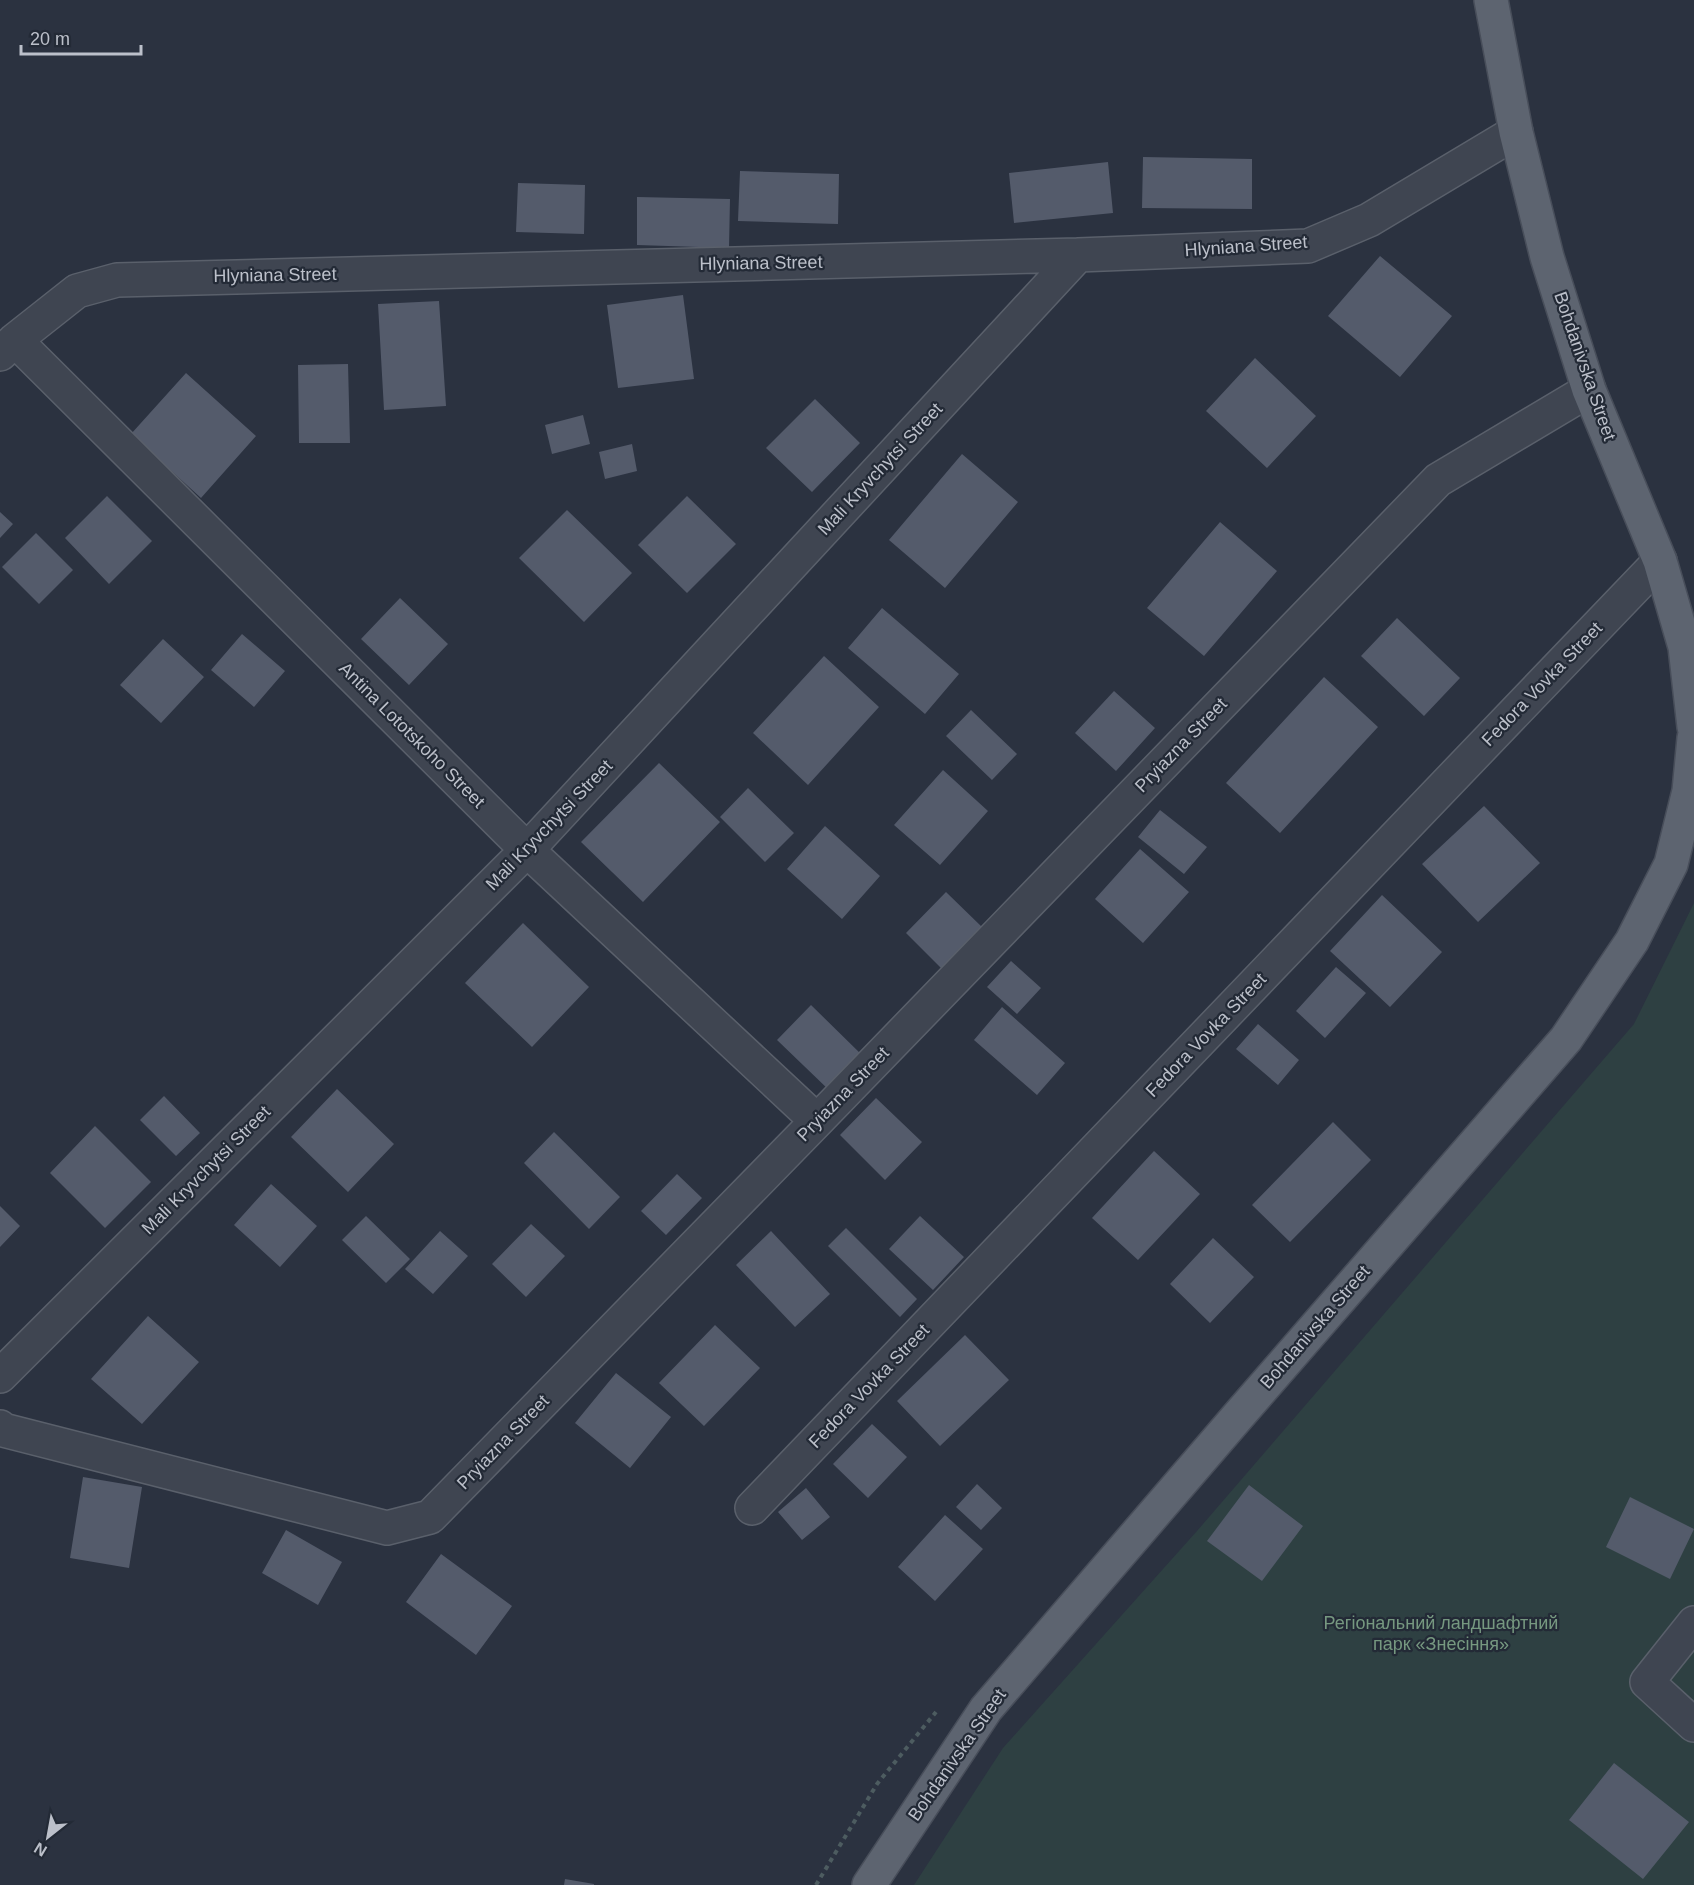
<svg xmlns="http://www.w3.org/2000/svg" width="1694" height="1885" viewBox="0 0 1694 1885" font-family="Helvetica,sans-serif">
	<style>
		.green { fill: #2e4042 }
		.building { fill: #545b6b }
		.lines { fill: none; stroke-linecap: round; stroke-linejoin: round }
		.minor-casing { stroke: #5a606b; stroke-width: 36 }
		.major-casing { stroke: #484e5a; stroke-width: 36 }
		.path { stroke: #4d5c60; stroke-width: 4; stroke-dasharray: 4.5 4.5; stroke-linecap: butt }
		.minor { stroke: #3f4551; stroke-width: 33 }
		.major { stroke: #5d6470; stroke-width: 33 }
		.labels { text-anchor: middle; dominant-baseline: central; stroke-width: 4.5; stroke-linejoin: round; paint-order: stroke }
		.street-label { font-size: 18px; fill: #bcc0ca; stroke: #232a36 }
		.park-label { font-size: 18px; fill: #769880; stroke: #232a36 }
	</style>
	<rect width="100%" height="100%" fill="#2b3240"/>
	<path class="green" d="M1694,903V1885H914L1003,1748L1197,1531L1634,1024Z"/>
	<path class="building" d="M1143,157L1252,159V209L1142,208Z
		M1108,162L1113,213L1014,223L1009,173Z
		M740,171L839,174L838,224L738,221Z
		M518,183L585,185L584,234L516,232Z
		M637,197L730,199L729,248L637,245Z
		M1380,256L1452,316L1400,377L1328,316Z
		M683,295L694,379L618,388L607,305Z
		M439,301L446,406L384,410L378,304Z
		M1255,358L1316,416L1267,468L1206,411Z
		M348,364L350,443H299L298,365Z
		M186,373L256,436L201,498L131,434Z
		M815,399L860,443L812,492L766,448Z
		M583,415L590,444L552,454L545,425Z
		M632,444L637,471L605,479L599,452Z
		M962,454L1018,502L945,588L889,540Z
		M107,496L152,541L109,584L65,538Z
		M687,496L736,544L687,593L638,545Z
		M567,510L632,573L584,622L519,558Z
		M0,512L13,524L0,538Z
		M1220,522L1277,571L1204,656L1147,608Z
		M36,533L73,570L39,604L2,567Z
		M400,598L448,644L409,685L361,639Z
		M882,608L959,674L925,714L848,648Z
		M1397,618L1460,678L1424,716L1361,656Z
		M242,634L285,671L254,707L211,670Z
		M163,639L204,677L161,723L120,685Z
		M824,656L879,707L808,785L753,733Z
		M1324,677L1378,727L1280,833L1226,783Z
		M1114,691L1155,728L1116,771L1075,733Z
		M971,710L1017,754L992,780L946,736Z
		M659,763L720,822L643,902L581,842Z
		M943,770L988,811L940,865L894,825Z
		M748,788L794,833L765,862L720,817Z
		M1484,806L1540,863L1478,922L1422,864Z
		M1160,810L1207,847L1184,874L1138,837Z
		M825,826L880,876L842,919L787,869Z
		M1140,849L1189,892L1143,943L1095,899Z
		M946,892L983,928L942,969L906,933Z
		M1382,895L1442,952L1390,1007L1330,951Z
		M523,923L589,987L532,1047L465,983Z
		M1011,961L1041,988L1017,1014L987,987Z
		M1336,967L1366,993L1325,1038L1296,1011Z
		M811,1005L864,1057L830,1091L777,1040Z
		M1002,1007L1065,1063L1037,1095L974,1040Z
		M1258,1024L1299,1060L1278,1085L1236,1049Z
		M337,1089L394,1144L348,1192L291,1137Z
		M164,1096L200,1133L176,1156L140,1120Z
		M876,1098L922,1142L885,1180L840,1135Z
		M1333,1122L1371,1160L1290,1242L1252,1205Z
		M95,1126L151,1182L105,1228L50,1173Z
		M554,1132L620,1197L589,1229L524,1163Z
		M1154,1151L1200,1194L1138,1260L1092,1218Z
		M677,1174L702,1198L666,1235L641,1211Z
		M271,1184L317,1226L280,1267L234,1225Z
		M0,1206L20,1226L0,1247Z
		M366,1216L410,1259L386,1283L342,1240Z
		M920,1216L964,1257L933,1290L889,1249Z
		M531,1224L565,1256L526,1297L492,1264Z
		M846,1228L917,1299L900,1317L828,1246Z
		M440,1231L468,1256L433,1294L405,1269Z
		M771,1231L830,1294L795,1327L736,1265Z
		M1213,1238L1254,1277L1210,1323L1170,1284Z
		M148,1316L199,1362L142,1424L91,1379Z
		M715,1325L760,1368L704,1426L659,1383Z
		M965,1335L1009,1380L940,1446L897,1401Z
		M616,1373L671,1417L630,1468L575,1423Z
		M872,1424L907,1457L868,1498L833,1464Z
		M83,1477L142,1487L129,1568L70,1558Z
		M977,1484L1002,1508L981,1530L956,1507Z
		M1249,1485L1303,1526L1262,1581L1207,1541Z
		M806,1488L830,1517L802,1540L778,1512Z
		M1630,1497L1694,1529L1670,1579L1606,1547Z
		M945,1515L983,1549L935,1601L898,1567Z
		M286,1530L342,1562L318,1605L262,1573Z
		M441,1554L512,1606L476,1655L406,1602Z
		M1614,1763L1689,1822L1643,1879L1569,1820Z
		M565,1879L594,1884V1885H564Z"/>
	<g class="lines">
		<g class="minor-casing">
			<path id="minor" d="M15,340L527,850L817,1121
				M0,354L15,340L77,291L117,280L1078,255L1308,246L1369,220L1516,132
				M0,1376L527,850L1078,255
				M0,1427L3,1430L387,1528L430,1517L817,1121L1438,480L1589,390
				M752,1508L1660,561
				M1694,1623L1647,1682L1694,1725"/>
		</g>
		<g class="major-casing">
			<path id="major" d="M1491,0L1516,132L1547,257L1589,390L1660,561L1685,647L1694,727
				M869,1885L986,1709L1239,1415L1566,1039L1632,941L1671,864L1689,791L1694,738"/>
		</g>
		<path class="path" d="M816,1885L877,1784L936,1712"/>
		<use href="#minor" class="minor"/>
		<use href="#major" class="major"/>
	</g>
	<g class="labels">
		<g class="street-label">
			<text transform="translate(1246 246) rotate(-4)">Hlyniana Street</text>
			<text transform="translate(761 263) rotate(-1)">Hlyniana Street</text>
			<text transform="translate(275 275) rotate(-1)">Hlyniana Street</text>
			<text transform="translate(1585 366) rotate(71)">Bohdanivska Street</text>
			<text transform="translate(880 469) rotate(-47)">Mali Kryvchytsi Street</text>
			<text transform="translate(1542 684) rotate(-46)">Fedora Vovka Street</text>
			<text transform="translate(412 735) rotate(45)">Antina Lototskoho Street</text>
			<text transform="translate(1181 745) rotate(-46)">Pryiazna Street</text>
			<text transform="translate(549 825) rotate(-46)">Mali Kryvchytsi Street</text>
			<text transform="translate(1206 1035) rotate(-46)">Fedora Vovka Street</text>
			<text transform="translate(843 1094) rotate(-46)">Pryiazna Street</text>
			<text transform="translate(206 1170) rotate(-45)">Mali Kryvchytsi Street</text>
			<text transform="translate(1315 1327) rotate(-49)">Bohdanivska Street</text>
			<text transform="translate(869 1386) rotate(-46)">Fedora Vovka Street</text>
			<text transform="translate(503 1442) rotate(-46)">Pryiazna Street</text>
			<text transform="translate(957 1755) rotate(-55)">Bohdanivska Street</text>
		</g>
		<g class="park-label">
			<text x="1441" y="1623">Регіональний ландшафтний<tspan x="1441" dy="21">парк «Знесіння»</tspan></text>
		</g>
	</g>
	<g transform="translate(48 1837) rotate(211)" stroke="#232a36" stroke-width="4.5" paint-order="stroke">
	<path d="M0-4.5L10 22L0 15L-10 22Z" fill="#bcc0ca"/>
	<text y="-9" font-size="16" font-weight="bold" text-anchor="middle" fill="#bcc0ca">N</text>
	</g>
	<path d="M21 45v9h120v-9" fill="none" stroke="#bcc0ca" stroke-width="3"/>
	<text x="30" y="45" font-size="18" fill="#bcc0ca" stroke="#232a36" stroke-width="4.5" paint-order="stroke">20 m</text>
</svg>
